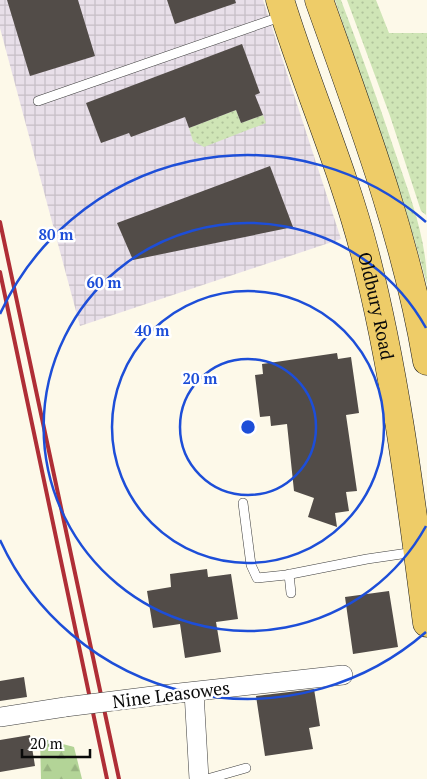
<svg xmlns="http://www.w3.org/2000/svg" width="427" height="779" viewBox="0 0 427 779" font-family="'PT Serif',serif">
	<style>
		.industrial { fill: url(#industrial-grid) }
		.green { fill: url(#green-dots) }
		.forest { fill: url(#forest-firs) }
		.building { fill: #524c48 }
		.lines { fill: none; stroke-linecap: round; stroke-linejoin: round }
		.lane-casing { stroke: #3d3d3d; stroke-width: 10 }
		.street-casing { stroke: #3d3d3d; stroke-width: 20 }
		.primary-casing { stroke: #1b1b1b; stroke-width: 29 }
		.lane { stroke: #fff; stroke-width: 9 }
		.street { stroke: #fff; stroke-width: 19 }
		.primary { stroke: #eecc68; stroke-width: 28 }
		.rail { stroke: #af2e36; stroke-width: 4 }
		.street-bridge-casing { stroke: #3d3d3d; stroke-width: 20; stroke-linecap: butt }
		.street-bridge { stroke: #fff; stroke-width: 19 }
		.ring { fill: none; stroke: #1d4ed8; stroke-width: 2.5 }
		.labels { text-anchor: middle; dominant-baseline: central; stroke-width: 5; stroke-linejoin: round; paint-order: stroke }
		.street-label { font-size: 18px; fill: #0a0a0a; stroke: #fff }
		.centre { fill: #1d4ed8; stroke: #fff; stroke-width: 2.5 }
		.ring-label { font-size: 15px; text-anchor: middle; font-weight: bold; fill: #1d4ed8; stroke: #fff; stroke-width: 5; stroke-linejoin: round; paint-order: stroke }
	</style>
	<defs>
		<pattern id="industrial-grid" width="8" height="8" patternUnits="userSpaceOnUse" patternTransform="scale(1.25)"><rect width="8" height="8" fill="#e8dfe9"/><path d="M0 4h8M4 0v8" fill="none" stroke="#c6bec6"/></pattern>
		<pattern id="green-dots" width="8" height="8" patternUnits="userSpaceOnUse" patternTransform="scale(1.25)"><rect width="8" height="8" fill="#cfe5b6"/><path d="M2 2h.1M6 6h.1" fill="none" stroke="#b0c39b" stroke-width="1.8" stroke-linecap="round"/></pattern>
		<pattern id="forest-firs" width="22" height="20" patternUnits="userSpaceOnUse" patternTransform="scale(1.25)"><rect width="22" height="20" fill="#b3d497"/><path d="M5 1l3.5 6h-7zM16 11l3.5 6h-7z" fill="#99b581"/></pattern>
	</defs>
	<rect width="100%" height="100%" fill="#fdf9e9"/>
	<path class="industrial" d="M0,0H263L341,239L80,326L0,28Z"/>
	<path class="green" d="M335,0H341C360,50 378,101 395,152C410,196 427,239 427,285C402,188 367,95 335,0Z
		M347,0H376L389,33H427L426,215L421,211L390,116Z
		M236,110L241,123L263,115L266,123L204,147L193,141L189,128Z"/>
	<path class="forest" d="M40,738L74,747L82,779H41Z"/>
	<path class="building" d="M7,0H78L95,56L30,76Z
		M167,0H235L236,3L175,24Z
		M242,44L260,93L255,95L263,115L241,123L236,110L189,128L185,117L131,137L129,133L101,143L86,103Z
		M270,166L293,227L133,260L117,223Z
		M337,353L338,359L351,357L359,413L346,415L357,491L346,492L349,511L335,513L337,527L308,517L314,498L294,491L287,424L271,426L270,416L260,417L255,375L263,374L262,364Z
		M207,569L208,577L231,574L238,619L216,622L221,652L185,658L180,624L153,628L147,591L171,587L170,574Z
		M389,591L398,647L353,654L345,597Z
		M24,677L27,697L0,701V681Z
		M314,689L320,726L309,728L313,749L265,756L256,696Z
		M30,735L35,766L0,772V740Z"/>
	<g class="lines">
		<g class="lane-casing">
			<path id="lane" d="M38,101L283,16
				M243,503L251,565L257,578L286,575L367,559L415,552
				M289,574L291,593
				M207,779L246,768"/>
		</g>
		<g class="street-casing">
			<path id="street" d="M194,692L199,779
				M161,695L343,675
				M0,717L65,707"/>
		</g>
		<g class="primary-casing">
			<g id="primary">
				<path id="s1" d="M280,0C306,85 343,168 365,254C396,375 411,500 427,623"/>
				<path d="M319,0C361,118 406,237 427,361"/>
			</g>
		</g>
		<use href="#lane" class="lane"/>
		<use href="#street" class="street"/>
		<use href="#primary" class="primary"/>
		<path class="rail" d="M0,222L119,779
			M0,272L107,779"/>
		<g class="street-bridge-casing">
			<path id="street-bridge" d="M65,707L161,695"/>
		</g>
		<use href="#street-bridge" class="street-bridge"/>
	</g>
	<g class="ring">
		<circle cx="248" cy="427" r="68"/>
		<circle cx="248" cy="427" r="136"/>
		<path d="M426 526A204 204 0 1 1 426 328"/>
		<path d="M426 632A272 272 0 0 1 0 540M0 314A272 272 0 0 1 426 222"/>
	</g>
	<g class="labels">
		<g class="street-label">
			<text stroke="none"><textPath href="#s1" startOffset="321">Oldbury Road</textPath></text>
			<text transform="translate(171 694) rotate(-7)">Nine Leasowes</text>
		</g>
	</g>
	<circle cx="248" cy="427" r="8" class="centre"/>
	<g class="ring-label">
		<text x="56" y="240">80 m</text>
		<text x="104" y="288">60 m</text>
		<text x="152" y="336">40 m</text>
		<text x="200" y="384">20 m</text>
	</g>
	<path d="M22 749v8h68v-8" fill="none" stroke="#0a0a0a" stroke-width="2.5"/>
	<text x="30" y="749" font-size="15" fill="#0a0a0a" stroke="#ffffff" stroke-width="4" paint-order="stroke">20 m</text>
</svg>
